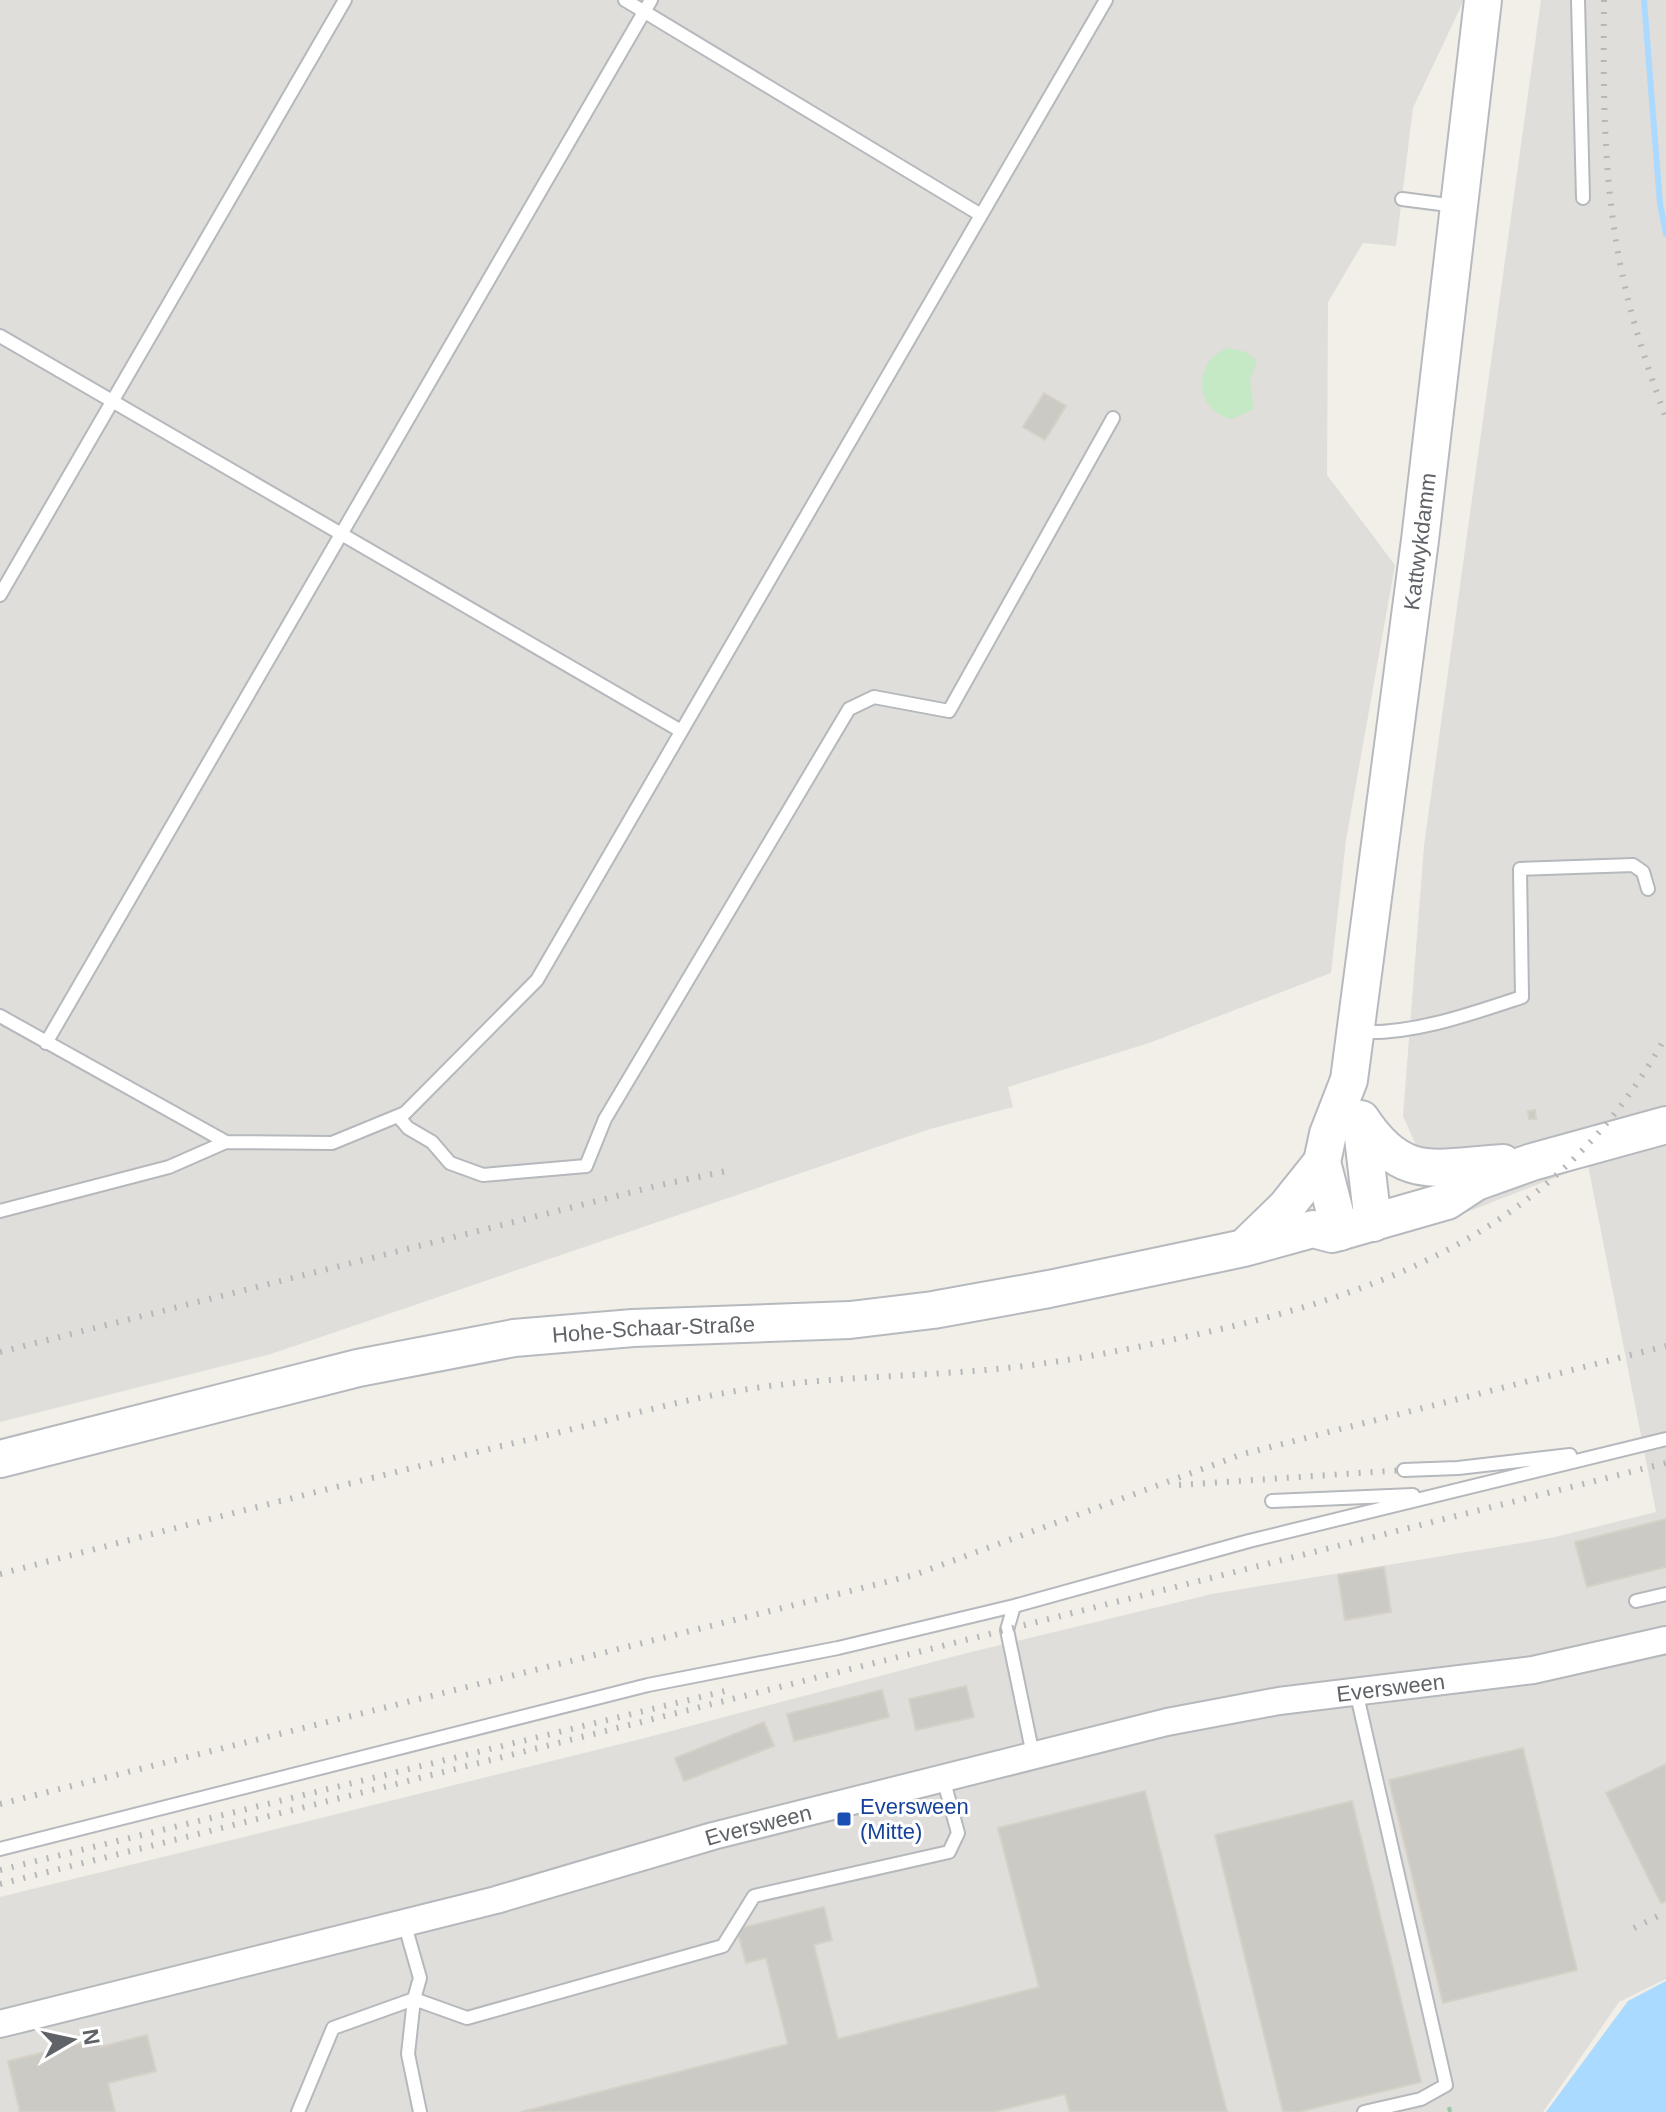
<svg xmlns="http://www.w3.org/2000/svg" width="1666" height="2112" viewBox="0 0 1666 2112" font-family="Helvetica,sans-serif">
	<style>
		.industrial { fill: #e0deda }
		.green { fill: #c5e8c5 }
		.water { fill: #aadaff }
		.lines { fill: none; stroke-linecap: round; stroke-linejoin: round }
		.stream { stroke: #aadaff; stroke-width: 6 }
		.building { fill: #cccac5; stroke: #d6d1c6; stroke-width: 2 }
		.service-casing { stroke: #b5b8bc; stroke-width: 16 }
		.minor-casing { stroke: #b5b8bc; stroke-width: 30 }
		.secondary-casing { stroke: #b6babf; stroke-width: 40 }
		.path { stroke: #9cc7a9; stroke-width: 4; stroke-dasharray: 8 4; stroke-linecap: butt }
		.service { stroke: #fff; stroke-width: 12 }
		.minor { stroke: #fff; stroke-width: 26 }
		.secondary { stroke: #fff; stroke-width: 36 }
		.rail { stroke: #b6b7b8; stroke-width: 6; stroke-dasharray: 2 10; stroke-linecap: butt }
		.transit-dot { fill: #1a4fb4; stroke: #fff; stroke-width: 3 }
		.labels { text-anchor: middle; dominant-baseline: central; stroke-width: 6; stroke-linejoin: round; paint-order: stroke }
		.street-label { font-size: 22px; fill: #5f6368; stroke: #fff }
		.transit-label { font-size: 22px; fill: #164399; stroke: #fff; text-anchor: start }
	</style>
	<rect width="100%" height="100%" fill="#f1efe8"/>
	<path class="industrial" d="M0,0H1464L1413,108L1396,246L1363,243L1328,302L1327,475L1395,565L1346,840L1331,973L1149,1043L1008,1087L1013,1107L930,1129L271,1354L0,1422Z
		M1541,0H1666V1979L1619,2002L1543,2112H0V1897L641,1739L971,1652L1212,1594L1551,1538L1656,1512L1588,1165L1449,1219L1403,1116L1424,846Z"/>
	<path class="green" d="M1228,348L1246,352L1257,361L1250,380L1254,409L1232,419C1193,410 1192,361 1228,348Z"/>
	<path class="water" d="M1666,1981V2112H1546L1628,2001Z"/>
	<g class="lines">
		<path class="stream" d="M1644,0L1660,204L1666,234"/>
	</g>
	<path class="building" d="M1044,393L1066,406L1045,440L1023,427Z
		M1535,1110L1536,1119H1529L1528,1111Z
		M1666,1519V1567L1587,1587L1575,1542Z
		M1384,1567L1391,1612L1345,1620L1338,1575Z
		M966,1686L974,1717L916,1730L909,1699Z
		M882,1690L889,1717L794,1741L787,1714Z
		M764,1722L774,1746L684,1781L675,1758Z
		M1523,1748L1577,1970L1443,2003L1389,1780Z
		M1666,1764V1901L1661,1903L1606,1793Z
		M1145,1791L1227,2112H1070L1065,2094L993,2112H521L788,2044L766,1958L746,1963L737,1929L824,1907L832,1940L814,1945L838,2039L1039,1987L998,1828Z
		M1352,1801L1421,2082L1298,2112H1283L1215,1835Z
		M147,2035L156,2071L108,2083L115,2112H20L8,2061L98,2039L100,2047Z"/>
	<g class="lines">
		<g class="service-casing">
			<path id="service" d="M625,0L981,215
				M1578,0L1583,198
				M1402,199L1456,206
				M0,336L681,731
				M0,595L345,0
				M0,1016L226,1142
				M1358,1032C1412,1035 1471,1014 1522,997L1520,869L1633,865L1643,872L1648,889
				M46,1043L651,0
				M398,1116L408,1128L432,1142L450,1163L483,1175L586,1166L605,1119L849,709L874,697L949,711L1113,418
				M0,1211L169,1167L226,1142L332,1143L405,1113L537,980L1106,0
				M1404,1470L1458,1468L1570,1455
				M1272,1501L1413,1495
				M1636,1601L1666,1594
				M1356,1691L1446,2085L1421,2099L1364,2112
				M1033,1755L1007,1630L1014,1606L1249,1541L1666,1439
				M0,1849L648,1685L838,1648L1014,1606
				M298,2112L333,2028L414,1999L420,1978L404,1922
				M420,2112L408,2054L414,1999L467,2018L723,1946L754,1896L949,1852L958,1833L943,1778"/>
		</g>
		<g class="minor-casing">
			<g id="minor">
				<path id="s1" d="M0,2024L496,1900L713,1836L1167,1722L1279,1701L1533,1670L1666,1640"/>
			</g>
		</g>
		<g class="secondary-casing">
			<g id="secondary">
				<path d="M1361,1119C1403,1183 1435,1167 1503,1163"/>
				<path d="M1361,1120L1373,1223"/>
				<path id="s2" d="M1340,1232L1322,1162L1328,1134L1349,1080L1420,540L1483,0"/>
				<path d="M1248,1244L1286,1207L1322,1162"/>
				<path id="s3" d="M0,1459L358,1368L514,1338L633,1328L850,1320L933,1310L1049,1289L1244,1248L1313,1229L1332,1234L1447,1201L1476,1182L1532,1162L1666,1125"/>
			</g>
		</g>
		<path class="path" d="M1449,2107L1450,2112"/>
		<use href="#service" class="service"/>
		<use href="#minor" class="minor"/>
		<use href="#secondary" class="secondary"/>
		<path class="rail" d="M1604,0C1603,97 1603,195 1626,291C1636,334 1651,377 1666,418
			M0,1352L656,1186L731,1170
			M1179,1485L1404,1470
			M0,1574C178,1527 356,1481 535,1438C596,1424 657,1406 719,1394C818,1375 917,1378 1016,1367C1076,1360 1135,1348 1194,1335C1392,1292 1563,1224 1666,1036
			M0,1804L914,1575L1243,1454L1666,1346
			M0,1870L733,1689
			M0,1884L1666,1463
			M1634,1928L1666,1912"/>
	</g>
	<rect class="transit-dot" x="836" y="1811" width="16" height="16" rx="4"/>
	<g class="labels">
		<g class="street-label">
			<text stroke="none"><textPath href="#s2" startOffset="702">Kattwykdamm</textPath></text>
			<text stroke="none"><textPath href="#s3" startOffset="668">Hohe-Schaar-Straße</textPath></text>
			<text stroke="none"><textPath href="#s1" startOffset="1432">Eversween</textPath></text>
			<text stroke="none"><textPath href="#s1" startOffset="784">Eversween</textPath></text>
		</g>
		<g class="transit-label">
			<text x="860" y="1806">Eversween<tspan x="860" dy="25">(Mitte)</tspan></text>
		</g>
	</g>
	<g transform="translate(72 2040) rotate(81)" stroke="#ffffff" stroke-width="6" paint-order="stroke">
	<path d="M0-6L14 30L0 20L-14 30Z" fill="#5f6368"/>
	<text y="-12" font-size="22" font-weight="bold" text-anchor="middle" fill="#5f6368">N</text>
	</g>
</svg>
